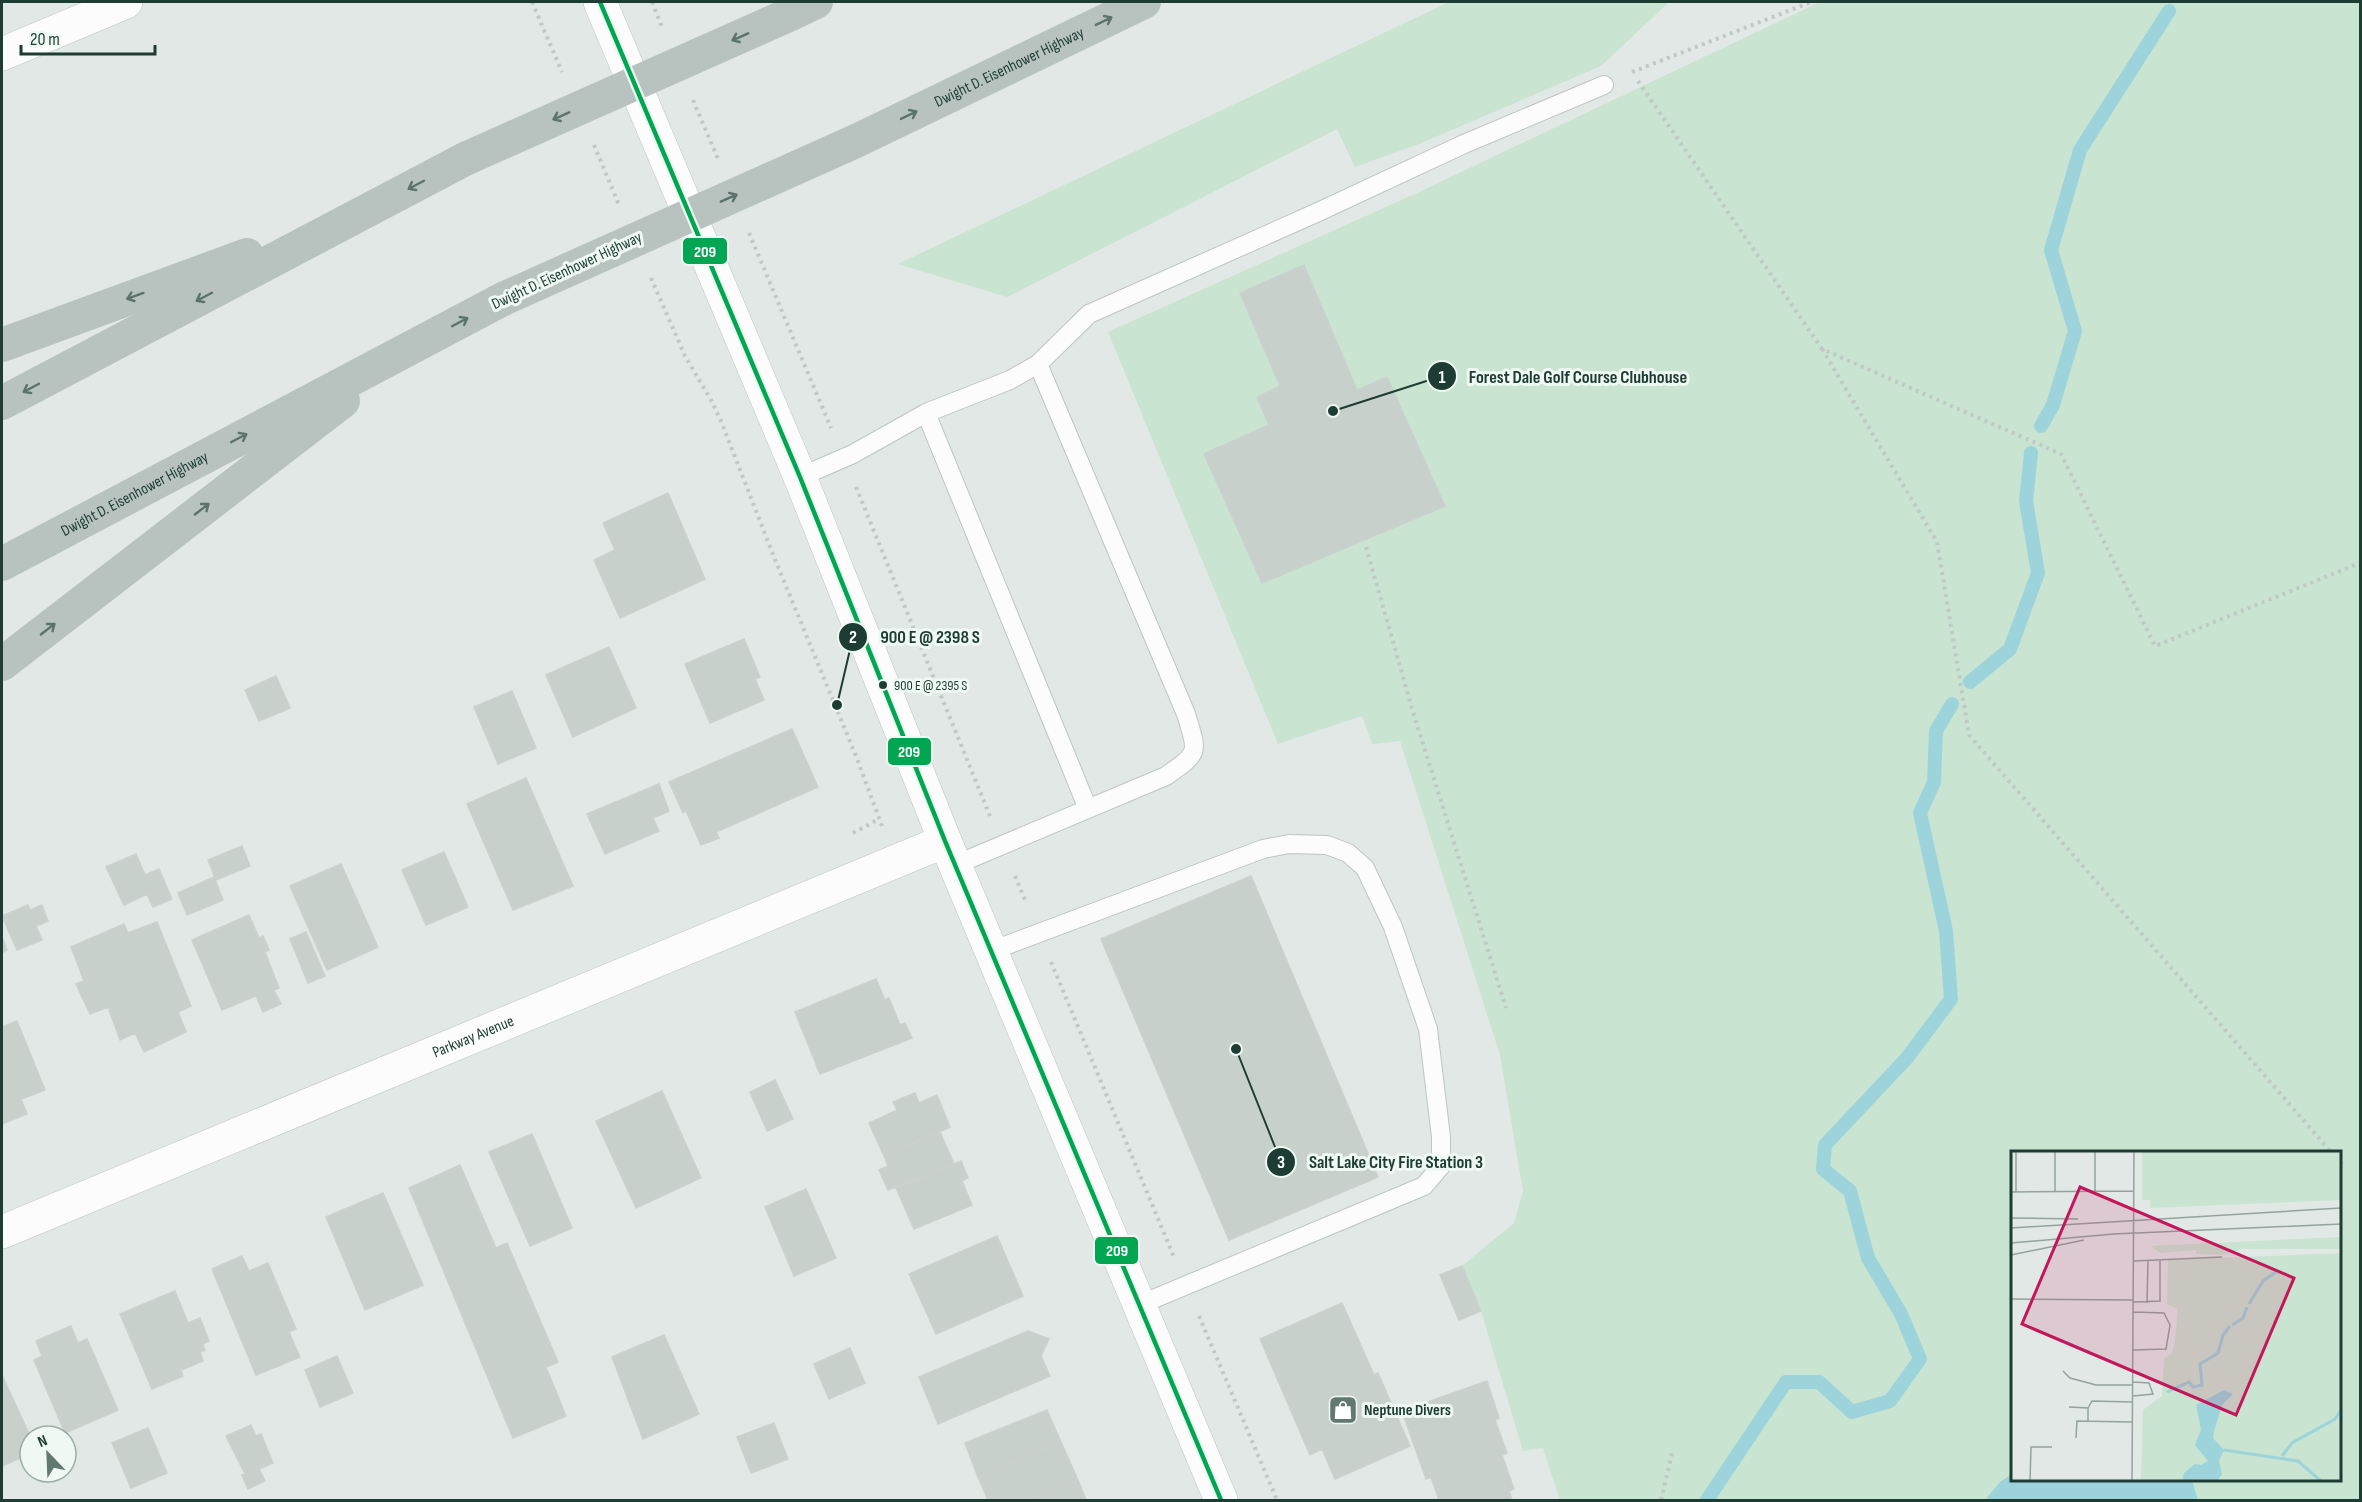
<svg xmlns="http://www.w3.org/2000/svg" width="2362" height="1502" viewBox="0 0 2362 1502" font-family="'Sofia Sans Condensed',sans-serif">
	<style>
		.green { fill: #c9e4d0; fill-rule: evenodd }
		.water { fill: #9dd4dc }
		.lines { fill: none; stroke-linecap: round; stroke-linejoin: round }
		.stream { stroke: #9dd4dc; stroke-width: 14 }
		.building { fill: #c8d0cc; stroke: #cad1ce; stroke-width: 1.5 }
		.service-casing { stroke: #bec5c2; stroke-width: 20 }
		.minor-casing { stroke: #bec5c2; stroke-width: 34 }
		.tertiary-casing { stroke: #bec5c2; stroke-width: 34 }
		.motorway-casing { stroke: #bbc5c1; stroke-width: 34 }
		.path { stroke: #bfc9c6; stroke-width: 4; stroke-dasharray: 3 4.5; stroke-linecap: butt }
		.service { stroke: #fbfcfb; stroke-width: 18 }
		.minor { stroke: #fbfcfb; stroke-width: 33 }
		.tertiary { stroke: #fbfcfb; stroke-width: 33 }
		.motorway { stroke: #b8c3c0; stroke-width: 33 }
		.motorway-bridge-casing { stroke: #bbc5c1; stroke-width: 34; stroke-linecap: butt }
		.motorway-bridge { stroke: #b8c3c0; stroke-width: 33 }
		.bus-1-casing { stroke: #eff8f3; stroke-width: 9 }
		.bus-1 { stroke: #00a651; stroke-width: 4.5 }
		.oneway { stroke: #5b736c }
		.bus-dot { fill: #1d3d34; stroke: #eff8f3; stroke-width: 2 }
		.labels { text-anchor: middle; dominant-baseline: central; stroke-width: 6; stroke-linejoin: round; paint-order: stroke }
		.bus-label { font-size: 14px; fill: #1d3d34; stroke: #eff8f3; text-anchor: start }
		.street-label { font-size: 16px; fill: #1d3d34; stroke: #eff8f3 }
		.poi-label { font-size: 16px; font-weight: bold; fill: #1d3d34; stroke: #eff8f3; text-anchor: start }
		.inset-river { fill: none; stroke: #9dd4dc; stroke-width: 3 }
		.inset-road { fill: none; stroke: #93a49e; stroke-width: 1.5 }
		.view { fill: #c2185b; fill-opacity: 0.15; stroke: #c2185b; stroke-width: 3 }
		.inset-edge { fill: none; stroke: #1d3d34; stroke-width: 3 }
		.leader { fill: none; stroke: #1d3d34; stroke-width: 2 }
		.callout-dot { fill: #1d3d34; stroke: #eff8f3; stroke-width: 2 }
		.mark-label { font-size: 18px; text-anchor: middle; font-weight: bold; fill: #fff }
		.callout-label { font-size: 18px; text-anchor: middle; font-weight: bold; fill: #1d3d34; stroke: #eff8f3; stroke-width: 6; stroke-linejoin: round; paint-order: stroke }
		.line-badge { stroke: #eff8f3; stroke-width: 2 }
		.badge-label { font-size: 16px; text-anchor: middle; font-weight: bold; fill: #fff }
	</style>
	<rect width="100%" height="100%" fill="#e2e8e5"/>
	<path class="green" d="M1449,2H1669L1601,66L1419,144L1355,167L1337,129L1007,297L898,264Z
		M1820,2H2360V1500H1560L1543,1448L1523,1451L1481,1311L1462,1266L1514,1223L1523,1191L1500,1055L1400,741L1372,744L1362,716L1278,744L1108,332L1417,193ZM2012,1152H2340V1480H2012Z"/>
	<path class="water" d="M2012,1474V1480H2192L2198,1500H1985L2000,1482Z"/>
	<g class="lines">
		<path class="stream" d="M2041,426L2053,405L2075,331L2051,250L2080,150L2169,11
			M1970,682L2010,649L2038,573L2026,501L2031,453
			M1707,1500L1786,1382H1819L1852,1412L1890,1401L1920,1359L1901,1314L1868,1258L1850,1191L1823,1169L1825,1145L1907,1058L1951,999L1946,931L1920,813L1934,782L1936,731L1952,704"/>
	</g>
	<path class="building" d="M1304,265L1357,390L1387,377L1445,506L1262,583L1204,454L1269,425L1257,397L1280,386L1240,293Z
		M668,493L705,579L620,618L594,560L615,550L603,523Z
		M744,639L760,677L755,679L764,700L710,723L685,664Z
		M609,647L636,708L573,737L546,675Z
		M276,676L290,708L259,721L245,690Z
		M512,691L536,748L498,764L474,707Z
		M792,729L818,787L716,832L719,838L701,845L686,811L683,813L669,782Z
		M526,778L573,886L513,910L467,804Z
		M659,784L669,811L653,818L659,831L605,854L587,814Z
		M242,846L250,866L216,880L208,860Z
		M444,852L468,907L426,925L402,870Z
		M136,854L145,875L159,869L172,899L153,907L147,894L124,905L106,867Z
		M341,864L378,947L327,970L290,886Z
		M1251,876L1378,1177L1229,1240L1101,939Z
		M214,877L223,900L187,915L178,893Z
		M28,905L30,910L42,905L48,921L36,926L42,940L17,950L2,916Z
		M249,915L259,938L263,936L269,950L265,952L279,988L274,990L281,1004L263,1012L256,996L222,1010L192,940Z
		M157,922L191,1006L178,1012L186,1032L144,1052L135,1033L120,1040L108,1007L90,1014L76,984L84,981L71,947L124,924L128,933Z
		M306,932L325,976L308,983L290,939Z
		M2,937L7,950L2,953Z
		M876,979L885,1000L889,998L900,1025L905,1023L912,1038L820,1074L795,1012Z
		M17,1021L45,1090L21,1099L27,1114L2,1124V1027Z
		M775,1080L793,1119L767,1131L750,1092Z
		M662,1091L701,1178L636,1208L596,1121Z
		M915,1093L919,1103L937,1095L950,1127L884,1156L869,1123L897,1110L893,1102Z
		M940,1132L954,1164L888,1190L879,1170L888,1166L884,1156Z
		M532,1134L572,1228L530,1246L489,1152Z
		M961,1161L968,1178L962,1181L972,1205L914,1229L896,1188Z
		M460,1165L496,1248L507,1243L558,1362L546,1367L566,1416L513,1438L409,1188Z
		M806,1189L836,1258L794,1276L765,1207Z
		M383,1193L423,1285L365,1310L326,1217Z
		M997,1236L1023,1296L936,1334L909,1274Z
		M242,1256L249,1271L268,1263L296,1329L289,1332L300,1357L256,1375L212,1269Z
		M1462,1266L1481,1311L1459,1320L1440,1275Z
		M175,1291L188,1323L200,1318L209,1341L203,1344L205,1350L200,1352L203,1361L181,1370L183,1376L152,1389L120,1314Z
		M1342,1303L1374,1375L1378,1373L1410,1446L1335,1479L1322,1449L1310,1455L1260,1339Z
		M71,1326L78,1343L87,1339L118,1410L65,1433L34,1360L42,1356L36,1341Z
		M1028,1331L1049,1339L1041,1356L1050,1376L938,1424L919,1377Z
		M664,1335L699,1414L643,1439L612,1357Z
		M850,1348L865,1383L829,1399L814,1364Z
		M337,1356L353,1393L320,1407L305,1370Z
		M2,1375L30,1436V1454L2,1466Z
		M1487,1381L1499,1418L1495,1420L1507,1453L1502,1455L1514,1489L1509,1491L1512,1500H1439L1431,1477L1426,1479L1402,1411Z
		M1047,1410L1061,1442L978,1477L965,1443Z
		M774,1423L788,1459L751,1473L737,1437Z
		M251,1425L256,1436L261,1434L273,1463L259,1469L265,1481L248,1489L242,1475L245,1474L226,1436Z
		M148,1428L167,1473L131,1488L112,1443Z
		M1061,1442L1078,1480L1031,1500H988L978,1477Z
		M1078,1480L1086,1500H1031Z"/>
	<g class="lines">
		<g class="service-casing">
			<path id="service" d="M926,413L1088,809
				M800,477L853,454L926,413L1010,380L1038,364L1089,314L1316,213L1464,144L1604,85
				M955,865L1166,776C1200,752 1198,754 1186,714L1038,364
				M991,951L1263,849L1289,844L1327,845L1348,853L1365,868L1393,927L1428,1029L1441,1137V1166L1424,1186L1139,1305"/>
		</g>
		<g class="minor-casing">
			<g id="minor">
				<path d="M2,54L126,2"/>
				<path id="s1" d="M2,1232L945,841"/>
			</g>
		</g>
		<g class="tertiary-casing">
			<path id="tertiary" d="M600,2L800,477L945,841L1221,1500"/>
		</g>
		<g class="motorway-casing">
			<g id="motorway">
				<path d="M793,13L816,2"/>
				<path id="s2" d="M856,141L1144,2"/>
				<path d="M2,345L247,255"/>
				<path d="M2,403L465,159"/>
				<path id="s3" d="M2,564L503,299"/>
				<path d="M2,664L343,401"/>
			</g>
		</g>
		<path class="path" d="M532,2L562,72
			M652,2L662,27
			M1632,72L1811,2
			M1638,81L1822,349L2061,454L2155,646L2360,563
			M693,100L718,159
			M594,145L619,205
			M749,233L831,428
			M651,278L685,356L711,400L721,421L774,557L856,756L882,826
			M1822,349L1937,542L1969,735L2331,1152
			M856,487L990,816
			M1366,547L1413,712L1506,1008
			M853,833L879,819
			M1015,876L1026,902
			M1051,962L1174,1257
			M2340,1162L2344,1167
			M1199,1316L1277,1500
			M1661,1500L1672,1453"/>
		<use href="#service" class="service"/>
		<use href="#minor" class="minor"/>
		<use href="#tertiary" class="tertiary"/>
		<use href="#motorway" class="motorway"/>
		<g class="motorway-bridge-casing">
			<path id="motorway-bridge" d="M465,159L793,13
				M503,299L856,141"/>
		</g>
		<use href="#motorway-bridge" class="motorway-bridge"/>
		<g class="bus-1-casing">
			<path id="bus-1" d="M600,2L800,477L945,841L1221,1500"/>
		</g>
		<use href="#bus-1" class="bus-1"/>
	</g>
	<defs><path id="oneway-shaft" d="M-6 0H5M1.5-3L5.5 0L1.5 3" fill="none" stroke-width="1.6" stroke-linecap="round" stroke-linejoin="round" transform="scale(1.5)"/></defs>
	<g class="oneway">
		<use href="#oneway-shaft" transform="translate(1104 21) rotate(-26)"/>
		<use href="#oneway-shaft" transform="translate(740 37) rotate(156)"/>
		<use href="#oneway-shaft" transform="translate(909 115) rotate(-26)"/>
		<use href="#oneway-shaft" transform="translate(561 116) rotate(156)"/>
		<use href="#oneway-shaft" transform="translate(416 185) rotate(152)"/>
		<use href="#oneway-shaft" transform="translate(729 198) rotate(-24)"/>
		<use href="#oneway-shaft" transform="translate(135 296) rotate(160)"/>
		<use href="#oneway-shaft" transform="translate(204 297) rotate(152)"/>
		<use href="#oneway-shaft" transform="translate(460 322) rotate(-28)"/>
		<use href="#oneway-shaft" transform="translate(31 388) rotate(152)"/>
		<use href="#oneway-shaft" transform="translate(239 438) rotate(-28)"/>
		<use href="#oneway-shaft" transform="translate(202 509) rotate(-38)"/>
		<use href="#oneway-shaft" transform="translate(48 629) rotate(-38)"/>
	</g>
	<defs>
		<g id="shop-square" transform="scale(1.5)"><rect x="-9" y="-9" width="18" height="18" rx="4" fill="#627972" stroke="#eff8f3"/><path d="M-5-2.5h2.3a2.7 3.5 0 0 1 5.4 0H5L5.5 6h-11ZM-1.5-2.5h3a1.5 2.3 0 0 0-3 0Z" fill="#fff"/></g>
	</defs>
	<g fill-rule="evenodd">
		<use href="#shop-square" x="1343" y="1410"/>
	</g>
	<circle class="bus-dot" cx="883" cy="685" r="5"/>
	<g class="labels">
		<g class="bus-label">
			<text x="894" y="685">900 E @ 2395 S</text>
		</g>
		<g class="street-label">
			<text stroke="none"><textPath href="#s2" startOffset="170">Dwight D. Eisenhower Highway</textPath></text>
			<text transform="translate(567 271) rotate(-25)">Dwight D. Eisenhower Highway</text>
			<text stroke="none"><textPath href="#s3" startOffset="150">Dwight D. Eisenhower Highway</textPath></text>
			<text stroke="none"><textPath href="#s1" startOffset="510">Parkway Avenue</textPath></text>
		</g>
		<g class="poi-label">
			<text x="1364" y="1410">Neptune Divers</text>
		</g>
	</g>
	<g transform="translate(2011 1151)">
		<rect width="330" height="330" fill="#e2e8e5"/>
		<path d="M131,0H330V49L139,57V49H131ZM330,86V98H231L212,104L185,103V99L149,102L140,95ZM330,102V330H130L132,259L151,245L153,207L161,203L164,190L167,158L156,153L157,109Z" fill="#c9e4d0"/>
		<path d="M213,239L222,243L211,254L203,280L202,287L213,299L208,310L211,323L206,330H171L173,322L184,313L190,314L197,310L184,294L190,279L185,254Z" fill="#9dd4dc"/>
		<path class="inset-river" d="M238,153L252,130L265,121M221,174L232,167L236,156M156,241L178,231L182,236L191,234L189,213L207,202L212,184L219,175M213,299L287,310L310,330M271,305L281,292L324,268L330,259"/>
		<path class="inset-road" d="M0,41L123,40M5,41V0M44,41V0M84,41V0M0,67L67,68M0,77L330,57M0,92L103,83L330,73M0,104L73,89M123,110L211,106M0,148L122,149M122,151L149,150V109M136,152L137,109M122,199L155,198L159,174L153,162L122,161M52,220L59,227L85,234H122M122,245L142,243L138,232L122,231M58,256L77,257V270M77,257L81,250L122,251M65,287L66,270L121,271M19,330L20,296H41M121,330L123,0"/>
		<path class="view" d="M69,36L283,127L225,264L11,173Z"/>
		<rect width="330" height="330" class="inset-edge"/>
	</g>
	<path class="leader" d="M1333 411L1442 376M837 705L853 637M1236 1049L1281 1162"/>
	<g class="callout-dot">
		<circle cx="1333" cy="411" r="6"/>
		<circle cx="837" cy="705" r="6"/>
		<circle cx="1236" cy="1049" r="6"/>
		<circle cx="1442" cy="376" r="15"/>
		<circle cx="853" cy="637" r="15"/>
		<circle cx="1281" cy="1162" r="15"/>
	</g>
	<g class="mark-label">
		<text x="1442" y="383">1</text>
		<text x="853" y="643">2</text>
		<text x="1281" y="1168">3</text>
	</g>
	<g class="callout-label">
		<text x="1578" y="383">Forest Dale Golf Course Clubhouse</text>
		<text x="930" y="643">900 E @ 2398 S</text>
		<text x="1396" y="1168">Salt Lake City Fire Station 3</text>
	</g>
	<g class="line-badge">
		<rect x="682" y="237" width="46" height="28" rx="6" fill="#00a651"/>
		<rect x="887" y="737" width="45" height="29" rx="6" fill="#00a651"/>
		<rect x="1094" y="1236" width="45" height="29" rx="6" fill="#00a651"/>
	</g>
	<g class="badge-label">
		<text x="705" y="257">209</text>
		<text x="909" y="757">209</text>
		<text x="1117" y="1256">209</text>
	</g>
	<rect width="2362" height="1502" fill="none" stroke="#1d3d34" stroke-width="6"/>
	<g transform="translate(48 1454) rotate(337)"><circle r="28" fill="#eff8f3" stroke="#9bada7" stroke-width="1.5"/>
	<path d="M0-4.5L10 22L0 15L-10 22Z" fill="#627972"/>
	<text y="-9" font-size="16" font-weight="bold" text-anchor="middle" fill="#1d3d34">N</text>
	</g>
	<path d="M21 45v9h134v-9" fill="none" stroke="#1d3d34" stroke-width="3"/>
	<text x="30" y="45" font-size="18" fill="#1d3d34" stroke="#eff8f3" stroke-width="4.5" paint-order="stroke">20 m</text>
</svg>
